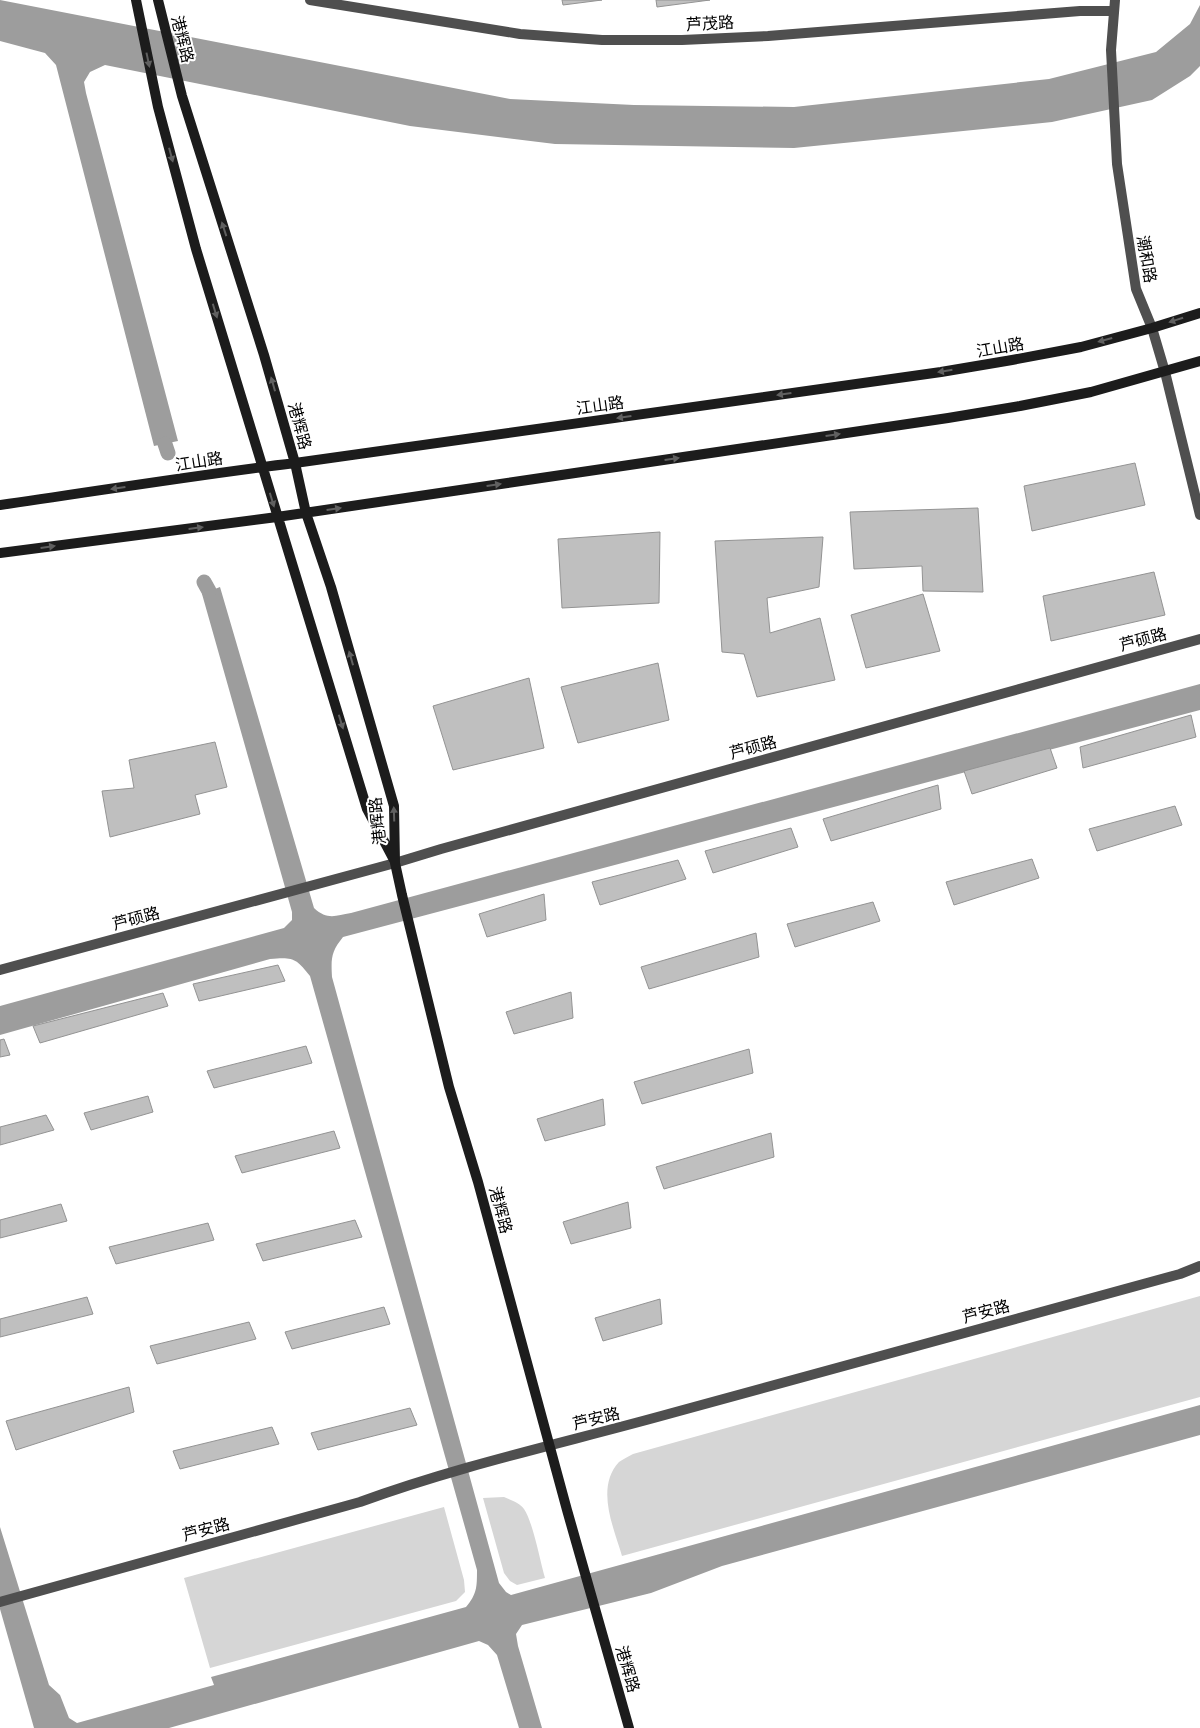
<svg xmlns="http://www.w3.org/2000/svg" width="1200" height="1728" viewBox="0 0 1200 1728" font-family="'Noto Sans','Noto Sans SC',sans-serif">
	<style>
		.green { fill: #d6d6d6 }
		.water { fill: #9d9d9d }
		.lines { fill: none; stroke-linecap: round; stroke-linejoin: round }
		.canal { stroke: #9d9d9d; stroke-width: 15 }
		.building { fill: #bfbfbf; stroke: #939393 }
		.minor { stroke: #4f4f4f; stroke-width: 10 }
		.tertiary { stroke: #4f4f4f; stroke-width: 10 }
		.secondary { stroke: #1c1c1c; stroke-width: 10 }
		.oneway { fill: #606060 }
		.labels { text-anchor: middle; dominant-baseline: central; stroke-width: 4; stroke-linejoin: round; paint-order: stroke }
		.street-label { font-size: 16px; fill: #000; stroke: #fff }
	</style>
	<rect width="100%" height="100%" fill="#fff"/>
	<path class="green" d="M1200,1296V1397L622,1556C614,1528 595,1488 619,1462C623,1459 628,1457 633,1454Z
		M504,1497C511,1500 520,1503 524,1509C533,1522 540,1561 545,1578L517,1585L510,1581L504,1573L483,1498Z
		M444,1507L464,1580L465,1592L456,1601L210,1668L184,1578Z"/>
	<path class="water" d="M0,0L510,99L634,105L794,107L1049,79L1156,52L1190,24L1200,5V66L1190,76L1152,100L1052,122L794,148L555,144L410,126L105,65L90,72L84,82L86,93L178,441L154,446L56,65L45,53L0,41Z
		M220,587L314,908C327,920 335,916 351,913L1200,684V710L343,937C331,952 331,958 332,977L499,1583L506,1592L511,1595L1200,1405V1435L722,1566L651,1593L522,1625L516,1634L518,1646L542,1728H519L497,1655L488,1645L479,1641L169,1728H34L0,1609V1527L49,1685L60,1695L69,1718L77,1723L214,1685L211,1677L466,1607C477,1594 477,1587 477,1570L310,976C296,958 293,957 270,959L0,1035V1006L284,928L292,920V912L202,594Z"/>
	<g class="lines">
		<path class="canal" d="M165,444L168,453
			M204,582L209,591"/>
	</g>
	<path class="building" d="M562,0H602L563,5Z
		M656,0H710L657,7Z
		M1135,463L1145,505L1032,531L1024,486Z
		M978,508L983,592L923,591L922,566L854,569L850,512Z
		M660,532L659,603L562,608L558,539Z
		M823,537L819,587L767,598L770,633L820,618L835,680L757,697L744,654L722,652L715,541Z
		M1154,572L1165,615L1051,641L1043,596Z
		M923,594L940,651L866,668L851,615Z
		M658,663L669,720L578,743L561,687Z
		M529,678L544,748L453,770L433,706Z
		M1191,715L1196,737L1083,768L1080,747Z
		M215,742L227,787L195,795L200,814L110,837L102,791L134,788L129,760Z
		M1050,748L1057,768L972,794L964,771Z
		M938,785L941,809L831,841L823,819Z
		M1175,806L1182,825L1097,851L1089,829Z
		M791,828L798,847L713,873L705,851Z
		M1032,859L1039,878L954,905L946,882Z
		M678,860L686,879L600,905L592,882Z
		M544,894L546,920L487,937L479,914Z
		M873,902L880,921L795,947L787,924Z
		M756,933L759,957L649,989L641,967Z
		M278,965L285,981L199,1001L193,984Z
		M571,992L573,1018L514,1034L506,1012Z
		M163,993L168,1006L40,1043L33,1026Z
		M4,1039L10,1055L0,1057V1040Z
		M306,1046L312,1063L214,1088L207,1071Z
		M749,1049L753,1073L642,1104L634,1082Z
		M148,1096L153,1112L91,1130L84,1113Z
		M603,1099L605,1125L545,1141L537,1119Z
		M46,1115L54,1130L0,1145V1127Z
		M334,1131L340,1148L242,1173L235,1156Z
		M771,1133L774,1157L664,1189L656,1167Z
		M628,1202L631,1228L571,1244L563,1222Z
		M61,1204L67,1221L0,1238V1220Z
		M355,1220L362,1237L263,1261L256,1244Z
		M208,1223L214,1240L116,1264L109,1247Z
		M87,1297L93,1314L0,1337V1319Z
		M660,1299L662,1324L603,1341L595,1318Z
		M384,1307L390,1324L292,1349L285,1332Z
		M249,1322L256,1339L157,1364L150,1346Z
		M129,1387L134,1412L16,1450L6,1421Z
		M410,1408L417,1425L318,1450L311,1433Z
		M272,1427L279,1444L180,1469L173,1451Z"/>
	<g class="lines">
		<path class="minor" d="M310,0L520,34L602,40H682L768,36L1080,11H1114
			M1152,328L1165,372
			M0,970L395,863L441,849L1200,639"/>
		<path class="tertiary" d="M1115,0L1111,50L1117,164L1136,289L1152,328
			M1165,372L1200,515
			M0,1602L360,1502C461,1465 568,1442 672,1413C842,1367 1011,1320 1180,1274L1200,1266"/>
		<path class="secondary" d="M136,0L158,107L196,249L367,809L394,860
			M158,0L182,96L264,355L295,463L306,513L331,587L394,806L395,863L402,895L449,1087L478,1182L567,1510L629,1728
			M0,505C98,491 196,475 295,463L941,372L1012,360L1081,347L1152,328L1200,313
			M0,553L277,517L948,418L1020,406L1091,392L1200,361"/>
	</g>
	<defs><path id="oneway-solid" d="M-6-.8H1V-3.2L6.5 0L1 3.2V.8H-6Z" transform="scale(1.25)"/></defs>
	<g class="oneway">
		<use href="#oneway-solid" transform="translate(148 60) rotate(78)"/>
		<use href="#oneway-solid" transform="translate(171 155) rotate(75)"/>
		<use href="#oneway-solid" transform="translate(224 229) rotate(-108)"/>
		<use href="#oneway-solid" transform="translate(215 311) rotate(73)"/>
		<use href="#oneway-solid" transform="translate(1176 320) rotate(162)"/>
		<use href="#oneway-solid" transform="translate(1105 340) rotate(165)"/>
		<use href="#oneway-solid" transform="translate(945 371) rotate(171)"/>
		<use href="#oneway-solid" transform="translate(273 384) rotate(-106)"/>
		<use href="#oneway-solid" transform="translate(784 394) rotate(172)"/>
		<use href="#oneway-solid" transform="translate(624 417) rotate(172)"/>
		<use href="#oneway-solid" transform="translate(833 435) rotate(-8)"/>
		<use href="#oneway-solid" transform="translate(672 459) rotate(-8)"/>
		<use href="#oneway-solid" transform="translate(494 485) rotate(-8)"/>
		<use href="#oneway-solid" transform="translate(118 488) rotate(172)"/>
		<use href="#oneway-solid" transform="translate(272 500) rotate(73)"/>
		<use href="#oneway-solid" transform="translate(334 509) rotate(-8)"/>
		<use href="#oneway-solid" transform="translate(196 528) rotate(-7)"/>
		<use href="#oneway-solid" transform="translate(48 547) rotate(-8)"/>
		<use href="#oneway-solid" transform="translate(351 658) rotate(-106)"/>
		<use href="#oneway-solid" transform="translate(341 722) rotate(73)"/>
		<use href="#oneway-solid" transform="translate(394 814) rotate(-92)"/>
	</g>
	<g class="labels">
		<g class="street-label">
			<text transform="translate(710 23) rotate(-3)">芦茂路</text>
			<text transform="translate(183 39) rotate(76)">港辉路</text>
			<text transform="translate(1147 259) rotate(80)">潮和路</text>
			<text transform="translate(1000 347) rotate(-10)">江山路</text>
			<text transform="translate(600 405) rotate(-8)">江山路</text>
			<text transform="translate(300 426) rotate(75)">港辉路</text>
			<text transform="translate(199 461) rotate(-9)">江山路</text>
			<text transform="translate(1143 639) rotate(-15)">芦硕路</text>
			<text transform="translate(753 747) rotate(-15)">芦硕路</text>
			<text transform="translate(377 821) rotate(-96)">港辉路</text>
			<text transform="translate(136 918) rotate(-15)">芦硕路</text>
			<text transform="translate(501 1210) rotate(75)">港辉路</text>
			<text transform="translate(986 1311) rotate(-15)">芦安路</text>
			<text transform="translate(596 1418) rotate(-14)">芦安路</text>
			<text transform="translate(206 1529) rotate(-15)">芦安路</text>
			<text transform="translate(628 1669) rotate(74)">港辉路</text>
		</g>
	</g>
</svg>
